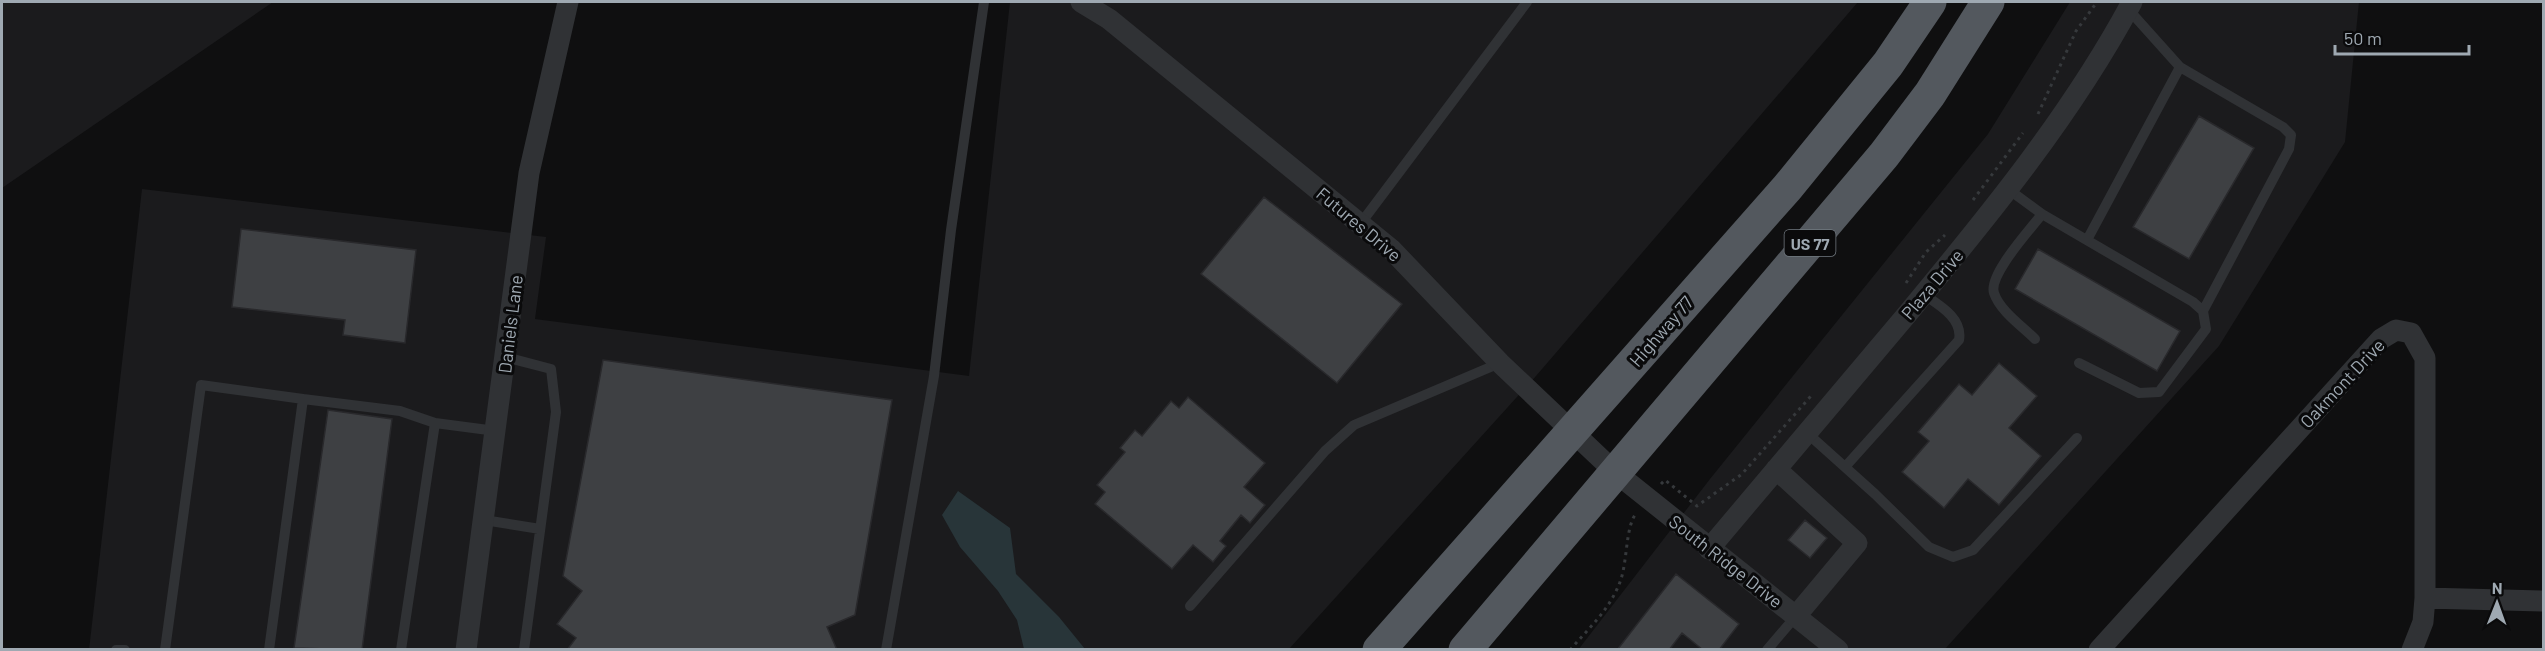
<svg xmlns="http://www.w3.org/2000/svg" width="2545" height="651" viewBox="0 0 2545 651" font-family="Barlow,sans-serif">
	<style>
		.built { fill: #1b1b1d }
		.water { fill: #283539 }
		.building { fill: #3e4043; stroke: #29292c; stroke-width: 1.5 }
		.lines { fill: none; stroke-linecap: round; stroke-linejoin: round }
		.path { stroke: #36393c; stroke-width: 3; stroke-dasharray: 3 4.5; stroke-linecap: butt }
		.service { stroke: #303235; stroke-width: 10 }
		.minor { stroke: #303235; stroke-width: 21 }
		.trunk { stroke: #53585e; stroke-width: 33 }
		.labels { text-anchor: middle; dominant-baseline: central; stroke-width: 6; stroke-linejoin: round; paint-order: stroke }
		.shield { fill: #0a0a0b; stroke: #727980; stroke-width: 1.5 }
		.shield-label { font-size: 16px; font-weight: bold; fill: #9fa9b2 }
		.street-label { font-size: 18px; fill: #9fa9b2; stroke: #0a0a0b }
	</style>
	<rect width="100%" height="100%" fill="#0f0f10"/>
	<path class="built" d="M2,2H273L2,188Z
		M1010,2H1858L1536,376L1289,649L89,650L142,189L546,237L535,319L969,376Z
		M2070,2H2359L2345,142L2219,346L1945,649L1578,650L1710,479L1988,134Z"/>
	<path class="water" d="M958,491L1010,528L1016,574L1059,617L1085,649H1024L1017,620L998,591L960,547L942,515Z"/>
	<path class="building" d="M2199,116L2254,148L2189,259L2133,227Z
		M1264,197L1402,304L1337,383L1201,274Z
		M241,229L416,250L405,343L343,335L345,320L232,307Z
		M2038,249L2180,331L2157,371L2015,289Z
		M603,360L892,400L855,615L827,627L837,650H567L576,638L557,624L582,591L563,576Z
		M1999,363L2037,396L2009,428L2041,456L1999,505L1968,479L1944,508L1902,472L1929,441L1918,432L1959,384L1972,395Z
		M1188,397L1265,463L1244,487L1265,505L1250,523L1241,515L1220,541L1226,546L1213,562L1193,545L1172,569L1095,504L1105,492L1097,485L1125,452L1120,448L1135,430L1142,436L1171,401L1179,408Z
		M328,410L392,419L362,650L294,648Z
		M1805,520L1827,538L1810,558L1788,540Z
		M1676,574L1739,624L1719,650H1703L1682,633L1669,650H1617Z"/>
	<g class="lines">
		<path class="path" d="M2038,114L2076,31L2097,2
			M1973,200L2023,133
			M1906,283L1926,252L1945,235
			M1661,484L1665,480L1697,506L1742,474L1811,396
			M1570,650C1589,628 1610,609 1620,582C1628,561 1625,526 1637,512"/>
		<path class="service" d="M2128,9L2180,67L2283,127L2291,135L2289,149L2203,311
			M2008,189L2042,214L2193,302L2203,311L2206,329L2159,392L2139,393L2079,363
			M1361,223L1527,2
			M2087,240L2180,67
			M2035,339C2022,326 2000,311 1994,293C1988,275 2030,230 2042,214
			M505,357L551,369L556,412L524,650
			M1807,433L1875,494L1929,547L1953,557L1973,550L2077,438
			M1845,467L1959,340C1963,318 1939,305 1923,294
			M484,520L540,529
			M1190,606L1325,451L1354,425L1500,363
			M116,650H125
			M165,650L201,385L303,399
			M269,650L303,399L400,411L435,423L496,431
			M401,650L435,423
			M886,650L934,376L951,230L984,2
			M1767,650L1796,616"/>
		<path class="minor" d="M1081,2L1109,19L1392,250L1500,363L1615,472L1838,650
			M1776,469L1857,543L1796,616
			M1709,549C1776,470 1843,391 1909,312C1990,214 2072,114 2132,2
			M2425,598L2544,601
			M466,650L529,173L568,2
			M2099,650L2381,339L2396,330L2411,333L2425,358V598L2423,622L2412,650"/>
		<path class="trunk" d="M1379,650L1787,188L1888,64L1930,2
			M1465,650L1884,155L1930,94L1988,2"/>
	</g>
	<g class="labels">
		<rect class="shield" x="1784.5" y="230" width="51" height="26" rx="4.5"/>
		<g class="shield-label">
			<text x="1810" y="243">US 77</text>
		</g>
		<g class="street-label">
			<text transform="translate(1359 224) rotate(40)">Futures Drive</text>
			<text transform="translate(1932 284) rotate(-50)">Plaza Drive</text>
			<text transform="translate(510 324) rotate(-83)">Daniels Lane</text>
			<text transform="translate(1661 331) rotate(-49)">Highway 77</text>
			<text transform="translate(2342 383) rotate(-47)">Oakmont Drive</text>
			<text transform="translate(1726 561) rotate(38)">South Ridge Drive</text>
		</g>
	</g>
	<rect width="2545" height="651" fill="none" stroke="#9fa9b2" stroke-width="6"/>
	<g transform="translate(2497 603) rotate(1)" stroke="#0a0a0b" stroke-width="4.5" paint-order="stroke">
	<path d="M0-4.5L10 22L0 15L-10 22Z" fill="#9fa9b2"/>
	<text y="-9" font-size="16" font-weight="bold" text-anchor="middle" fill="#9fa9b2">N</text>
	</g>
	<path d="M2335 45v9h134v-9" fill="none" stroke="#9fa9b2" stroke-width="3"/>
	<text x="2344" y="45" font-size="18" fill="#9fa9b2" stroke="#0a0a0b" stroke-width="4.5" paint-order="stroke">50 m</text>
</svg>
